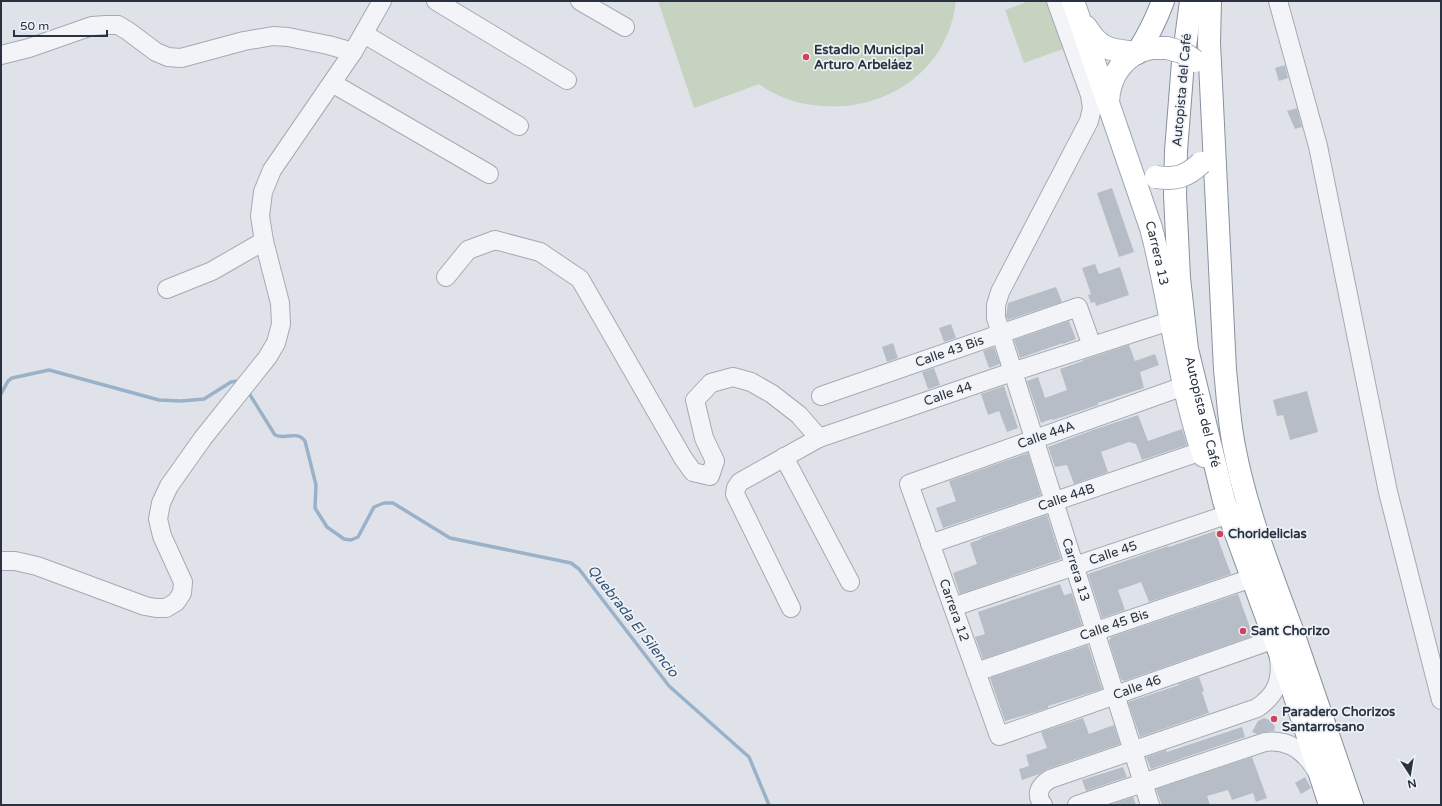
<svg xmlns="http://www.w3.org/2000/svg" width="1442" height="806" viewBox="0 0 1442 806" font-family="'Varela Round',sans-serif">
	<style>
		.green { fill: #c6d3c0 }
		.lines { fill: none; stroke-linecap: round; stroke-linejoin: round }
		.stream { stroke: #9ab2c9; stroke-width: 3.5 }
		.building { fill: #b6bdc6 }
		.minor-casing { stroke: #a4aab3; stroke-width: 20 }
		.major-casing { stroke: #9ea8b5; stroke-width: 24 }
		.highway-casing { stroke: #87919f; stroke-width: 24 }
		.minor { stroke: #f2f4f7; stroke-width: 18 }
		.major { stroke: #fff; stroke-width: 22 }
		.highway { stroke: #fff; stroke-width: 22 }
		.major-bridge-casing { stroke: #9ea8b5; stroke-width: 24; stroke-linecap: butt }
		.major-bridge { stroke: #fff; stroke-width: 22 }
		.poi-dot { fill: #cf435d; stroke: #eff2f6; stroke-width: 1.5 }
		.labels { text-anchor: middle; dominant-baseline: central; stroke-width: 3.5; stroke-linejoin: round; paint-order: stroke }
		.poi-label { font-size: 13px; font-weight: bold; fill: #283240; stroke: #eff2f6; text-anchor: start }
		.street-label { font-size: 13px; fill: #283240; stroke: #eff2f6 }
		.water-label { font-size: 14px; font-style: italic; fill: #325274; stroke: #eff2f6 }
	</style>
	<rect width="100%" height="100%" fill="#dfe3e9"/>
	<path class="green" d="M658,1H956C948,73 882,115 812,105C793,102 775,96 759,84L694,108Z
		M1029,1H1046L1063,49L1024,63L1005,10Z"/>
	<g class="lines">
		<path class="stream" d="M247,390L275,435C287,440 297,430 305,441L316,485L315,508L327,527L344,539L351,540L358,537L374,507L384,503H393L450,538L571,563L579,569L669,686L749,757L769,805
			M1,394L8,381L12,378L49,370L159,400L181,401L204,399L231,382L238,381L241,382"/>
	</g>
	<path class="building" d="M1285,65L1288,78L1279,81L1275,68Z
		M1297,108L1302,127L1295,129L1287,111Z
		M1112,188L1134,252L1119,257L1097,193Z
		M1095,264L1099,274L1120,267L1129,295L1096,306L1095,302L1091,303L1088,295L1091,294L1082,268Z
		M1056,287L1062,302L1008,320L1006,316L1008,303Z
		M1069,321L1076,339L1063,344V343L1020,358L1014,340Z
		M951,324L956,338L944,342L939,328Z
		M893,343L898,358L887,362L882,347Z
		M1129,345L1135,361L1155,354L1159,365L1140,372L1144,388L1098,403V405L1053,420L1052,419L1041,423L1027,381L1038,377L1045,398L1067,390L1060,369L1083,361V360Z
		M994,347L1000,364L989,368L983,351Z
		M934,368L940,385L928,389L922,372Z
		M1004,386L1018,428L1007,432L999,411L988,415L981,394Z
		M1307,391L1318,432L1290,440L1283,415L1277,416L1273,400Z
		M1138,415L1148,441L1182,429L1187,445L1142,460L1136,444L1129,442L1101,452L1108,472L1074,484L1067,465L1055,467L1048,447L1093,430Z
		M1028,453L1041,495L943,528L936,508L956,501L949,481Z
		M1047,515L1061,559L960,594L953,573L977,564L970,543L981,539V538Z
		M1215,531L1231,574L1149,602L1141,582L1130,586L1118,590L1125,610L1102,618L1088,574L1168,546L1169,547Z
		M1060,584L1064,595L1072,593L1082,625L983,659L975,637L985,634L978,612Z
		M1238,594L1253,636L1124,681L1121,679L1109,641L1111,637Z
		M1088,645L1102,689L1048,706V708L1036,712L1005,721L990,678Z
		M1199,677L1204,691L1202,692L1209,713L1140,737L1128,702L1179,685L1178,684Z
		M1083,718L1089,734L1114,725L1120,744L1047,769L1039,774L1022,780L1019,769L1029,766L1026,755L1047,748L1041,732Z
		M1264,718L1272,721L1275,727L1274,731L1264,732L1257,734L1252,732L1258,721Z
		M1242,727L1245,737L1151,769L1146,757L1166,750L1167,752Z
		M1252,757L1267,798L1256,802L1253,793L1232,800L1228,790L1207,796L1210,805H1162L1156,789Z
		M1123,767L1127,777L1086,791L1082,780Z
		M1305,777L1311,788L1301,794L1295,783Z
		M1133,797L1136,805H1110Z"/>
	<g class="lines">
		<g class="minor-casing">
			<g id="minor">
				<path d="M436,1L567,80"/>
				<path d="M580,1L625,27"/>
				<path id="s1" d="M1056,1L1090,95L1092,108L1089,121L1000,292L996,305V318L1150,805"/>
				<path d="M1278,1L1318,146L1388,492L1441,700"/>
				<path d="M364,34L519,126"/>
				<path d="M1,55L29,48L92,26L106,25H118L128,31L156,52L168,57L181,58L244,41L273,36L288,37L328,45L353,52"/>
				<path d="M332,83L489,174"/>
				<path d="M446,277L468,250L495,240L540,252L580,279L683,458L693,472L710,476L715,461L704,438L695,400L711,383L733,377L751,382L772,394L799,415L819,438"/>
				<path d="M167,289L212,271L264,241"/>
				<path id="s2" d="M1184,386L909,484L999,736L1275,639"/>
				<path id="s3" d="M821,396L1078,307L1092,346"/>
				<path d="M784,457L850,582"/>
				<path id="s4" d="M930,544L1202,451"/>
				<path d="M1,561H15L37,566L145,606L156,608H166L176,602L182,593L183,582L162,536L158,519L161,503L169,486L203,438L267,358L276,343L281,324L280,303L264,241L260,216L263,192L272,170L353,52L382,1"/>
				<path id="s5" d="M953,607L1229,514"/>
				<path id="s6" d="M791,608L735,494L736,488L740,482L819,438L1012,372L1170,321"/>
				<path id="s7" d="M976,672L1252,578"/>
				<path d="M1043,805C1035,794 1039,786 1050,779L1257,708C1276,695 1282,681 1279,658"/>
				<path d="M1077,805L1265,742C1289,739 1306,752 1317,772"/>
			</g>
		</g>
		<g class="major-casing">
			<g id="major">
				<path id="s8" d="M1073,1L1151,228C1167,288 1174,349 1190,409C1194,425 1198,441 1204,456"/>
				<path d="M1086,27C1101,51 1111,50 1137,53"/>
				<path d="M1108,102C1109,76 1124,53 1152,48C1157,48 1162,48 1167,48"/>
			</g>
		</g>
		<g class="highway-casing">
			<g id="highway">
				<path id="s9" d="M1191,1L1183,62L1176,151L1175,195L1179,278L1187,349L1224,501L1290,681L1330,805"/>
				<path d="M1210,1L1209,43L1225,370C1228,397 1229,424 1235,451C1247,512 1270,571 1292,630C1312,688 1332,747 1352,805"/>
				<path d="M1137,53C1148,36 1156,20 1163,1"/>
			</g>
		</g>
		<use href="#minor" class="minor"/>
		<use href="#major" class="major"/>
		<use href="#highway" class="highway"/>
		<g class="major-bridge-casing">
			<path id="major-bridge" d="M1167,48L1182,52L1195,61
				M1156,177C1176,180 1186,177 1201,163"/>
		</g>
		<use href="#major-bridge" class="major-bridge"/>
	</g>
	<g class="poi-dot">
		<circle cx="806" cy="57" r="4"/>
		<circle cx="1220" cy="534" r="4"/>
		<circle cx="1243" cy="631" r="4"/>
		<circle cx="1274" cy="719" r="4"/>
	</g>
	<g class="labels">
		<g class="poi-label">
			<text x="814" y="50">Estadio Municipal<tspan x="814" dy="15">Arturo Arbeláez</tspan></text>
			<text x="1228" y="534">Choridelicias</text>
			<text x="1251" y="631">Sant Chorizo</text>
			<text x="1282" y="712">Paradero Chorizos<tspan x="1282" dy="15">Santarrosano</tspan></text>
		</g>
		<g class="street-label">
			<text transform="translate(1182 90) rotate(-85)">Autopista del Café</text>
			<text stroke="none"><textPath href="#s8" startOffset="266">Carrera 13</textPath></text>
			<text stroke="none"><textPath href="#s3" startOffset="136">Calle 43 Bis</textPath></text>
			<text stroke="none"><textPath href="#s6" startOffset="367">Calle 44</textPath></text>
			<text stroke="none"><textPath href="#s9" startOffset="414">Autopista del Café</textPath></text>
			<text transform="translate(1046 435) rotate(-19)">Calle 44A</text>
			<text stroke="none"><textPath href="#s4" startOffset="144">Calle 44B</textPath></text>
			<text stroke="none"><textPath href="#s5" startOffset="169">Calle 45</textPath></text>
			<text stroke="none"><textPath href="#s1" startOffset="610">Carrera 13</textPath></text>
			<text stroke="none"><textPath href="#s2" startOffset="426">Carrera 12</textPath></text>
			<text stroke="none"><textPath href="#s7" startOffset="146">Calle 45 Bis</textPath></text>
			<text stroke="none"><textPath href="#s2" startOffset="706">Calle 46</textPath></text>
		</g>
		<g class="water-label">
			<text transform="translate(633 621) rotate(52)">Quebrada El Silencio</text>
		</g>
	</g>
	<rect width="1442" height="806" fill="none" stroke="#283240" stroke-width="4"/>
	<g transform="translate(1410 774) rotate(168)" stroke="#eff2f6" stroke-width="3" paint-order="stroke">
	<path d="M0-3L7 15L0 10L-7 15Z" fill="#283240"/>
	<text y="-6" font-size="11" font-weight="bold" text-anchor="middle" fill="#283240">N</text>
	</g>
	<path d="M14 30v6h93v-6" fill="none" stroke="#283240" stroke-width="2"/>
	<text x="20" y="30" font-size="12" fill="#283240" stroke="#eff2f6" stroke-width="3" paint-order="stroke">50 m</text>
</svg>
